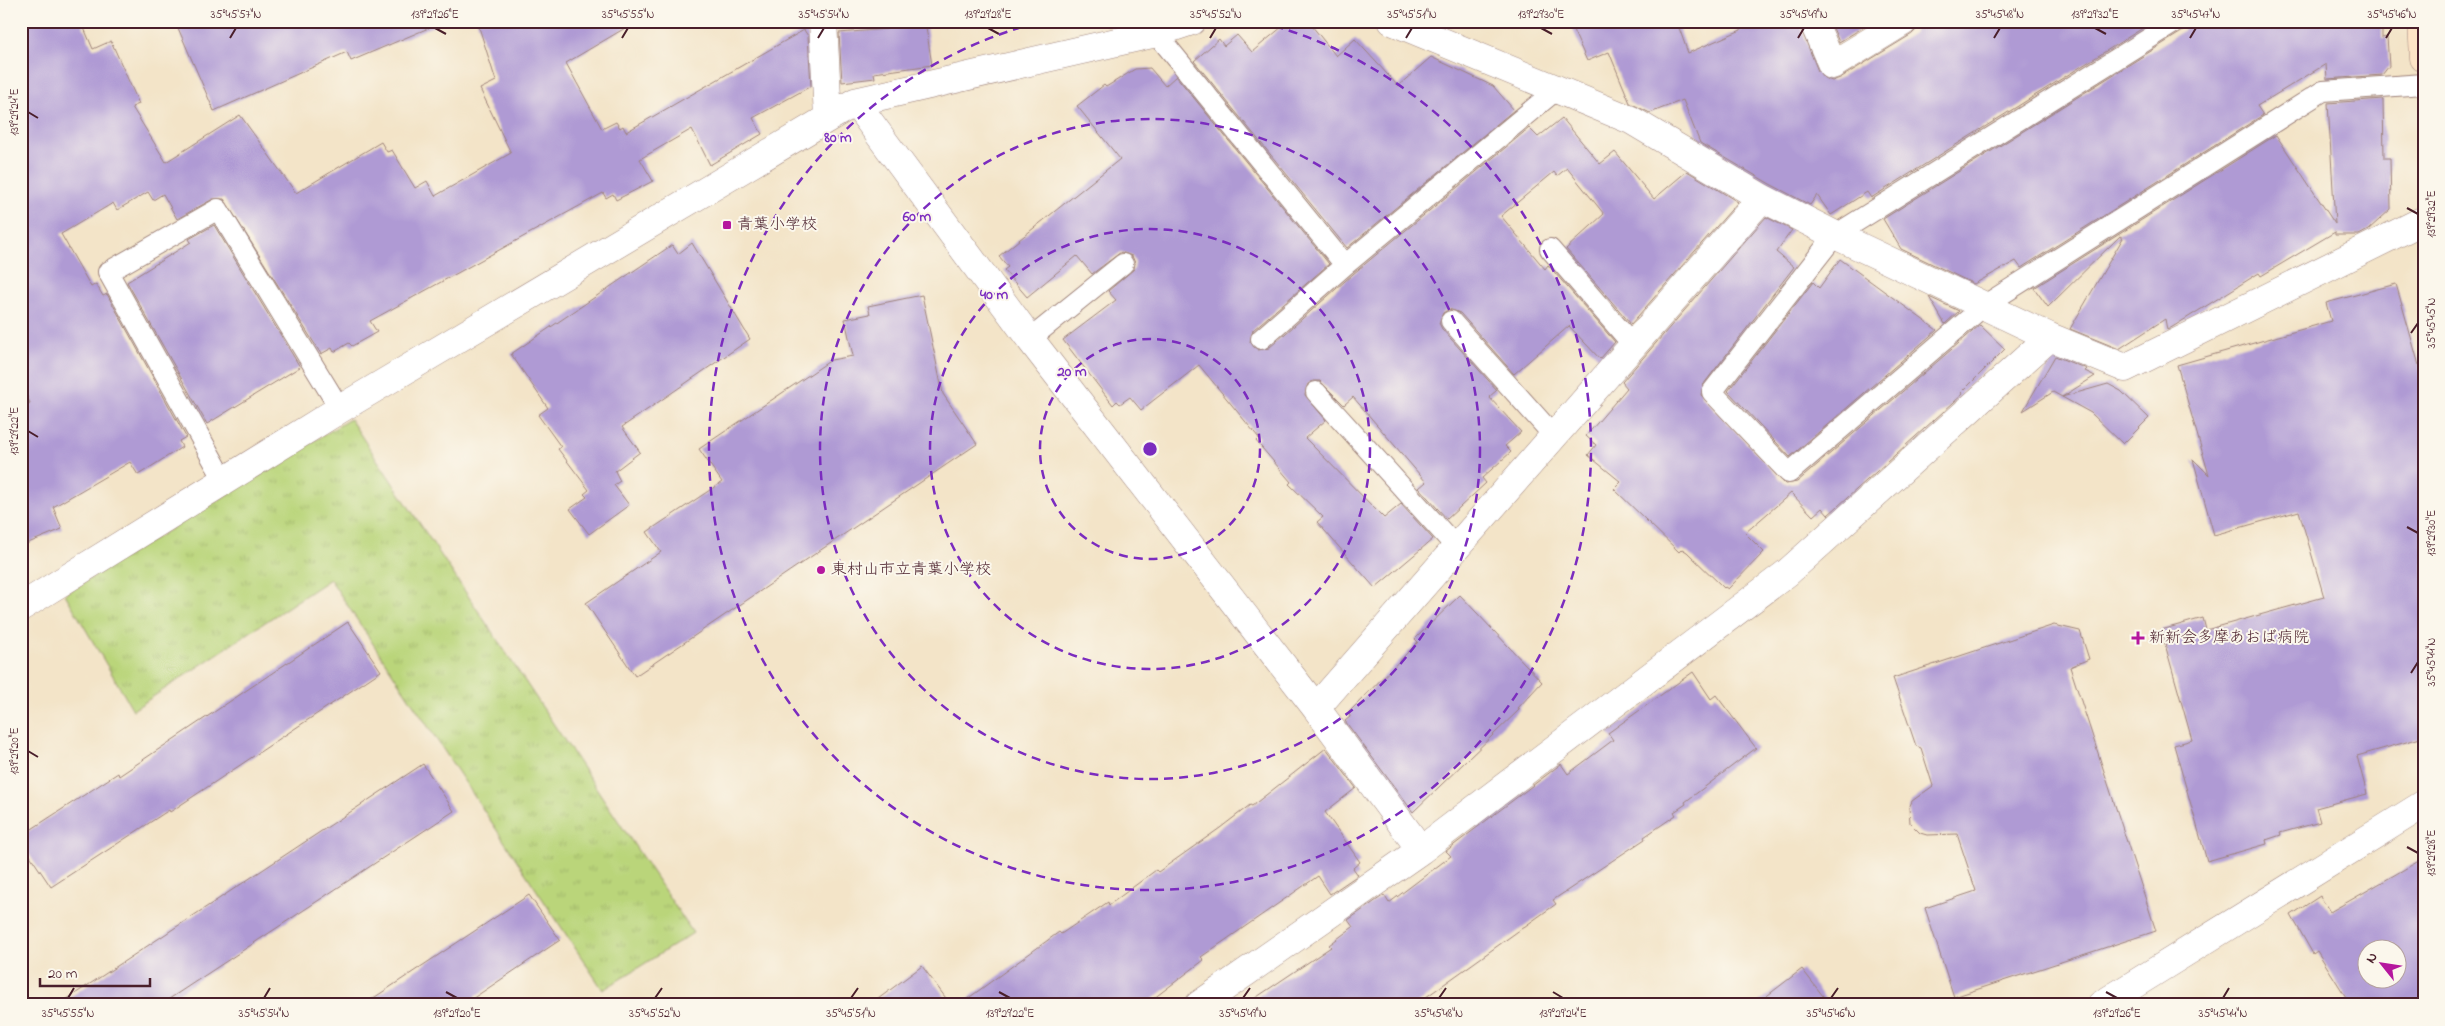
<svg xmlns="http://www.w3.org/2000/svg" width="2445" height="1026" viewBox="0 0 2445 1026" font-family="'Indie Flower','Klee One',sans-serif">
	<style>
		.grass { fill: url(#grass-tufts); stroke: #827a52 }
		.building { fill: #af9ad4; fill-rule: evenodd }
		.lines { fill: none; stroke-linecap: round; stroke-linejoin: round }
		.service-casing { stroke: #9e827a; stroke-width: 22 }
		.minor-casing { stroke: #9e827a; stroke-width: 29 }
		.secondary-casing { stroke: #9e827a; stroke-width: 29 }
		.service { stroke: #fff; stroke-width: 20 }
		.minor { stroke: #fff; stroke-width: 28 }
		.secondary { stroke: #fee4c6; stroke-width: 28 }
		.ticks { fill: none; stroke: #4a1f2b; stroke-width: 2 }
		.ring { fill: none; stroke: #7b2cbf; stroke-width: 2.5; stroke-dasharray: 9 6 }
		.poi-dot { fill: #b5179e; stroke: #fbf7ec; stroke-width: 2 }
		.labels { text-anchor: middle; dominant-baseline: central; stroke-width: 4; stroke-linejoin: round; paint-order: stroke }
		.poi-label { font-size: 16px; fill: #4a1f2b; stroke: #fbf7ec; text-anchor: start }
		.centre { fill: #7b2cbf; stroke: #fbf7ec; stroke-width: 2.5 }
		.ring-label { font-size: 15px; text-anchor: middle; font-weight: bold; fill: #7b2cbf; stroke: #fbf7ec; stroke-width: 4; stroke-linejoin: round; paint-order: stroke }
		.neatline { fill: none; stroke: #4a1f2b; stroke-width: 2 }
		.ticks-label { font-size: 12px; text-anchor: middle; fill: #4a1f2b }
	</style>
	<defs>
		<pattern id="grass-tufts" width="24" height="20" patternUnits="userSpaceOnUse" patternTransform="scale(1.25)"><rect width="24" height="20" fill="#bad57a"/><path d="M3 7l-1-3M5 7V3M7 7l1-3M15 17l-1-3M17 17v-4M19 17l1-3" fill="none" stroke="#a1b66a"/></pattern>
	</defs>
	<rect width="100%" height="100%" fill="#fbf7ec"/>
	<filter id="ink" filterUnits="userSpaceOnUse"><feTurbulence type="fractalNoise" baseFrequency=".02" numOctaves="2"/><feDisplacementMap in="SourceGraphic" scale="10" xChannelSelector="R" yChannelSelector="G"/><feConvolveMatrix kernelMatrix="1 2 1 2 8 2 1 2 1" color-interpolation-filters="sRGB"/></filter>
	<filter id="wash" filterUnits="userSpaceOnUse"><feTurbulence type="fractalNoise" baseFrequency=".0096" numOctaves="4" result="noise"/><feDisplacementMap in="SourceGraphic" scale="20" xChannelSelector="R" yChannelSelector="G"/><feGaussianBlur stdDeviation="1.12" result="paint"/><feColorMatrix in="noise" values="0 0 0 0 0 0 0 0 0 0 0 0 0 0 0 0 0 1.4 0 .05"/><feComposite in="paint" operator="in"/></filter>
	<g filter="url(#wash)">
		<rect width="100%" height="100%" fill="#f3e4c8"/>
		<path class="grass" d="M350,419L693,933L603,990L330,579L133,710L65,594Z"/>
		<g id="blocks">
			<path class="building" d="M21,21H81L93,49L111,41L139,104L132,107L166,162L240,115L296,193L381,142L387,152L392,150L415,188L427,181L435,196L511,153L480,89L496,81L477,21H637L566,63L602,129L616,122L620,128L623,126L626,132L804,30L808,36L811,86L753,118L762,134L710,165L692,129L640,159L653,181L616,200L613,194L606,198L603,193L370,321L377,332L352,346L349,343L334,352L332,348L321,354L224,199H213L177,219L163,194L153,200L148,192L117,210L113,203L61,234L91,287L96,284L103,296L107,294L186,437L179,441L182,447L138,475L130,462L53,507L62,529L21,546V418L27,416L25,405L30,403L21,384Z
				M175,21H445L351,61L347,52L214,111Z
				M886,21H925L932,65L874,73L875,78L842,82L839,33L887,29Z
				M1289,21H1308L1336,56L1355,39L1398,86L1431,57L1493,86L1514,110L1347,248L1194,61L1219,39L1224,46L1237,35L1252,52Z
				M1569,21H1683L1678,25L1688,53L1741,30V29L1757,21H1798L1818,71L1824,78L1832,81L1840,78L1912,34L1917,29L1920,21H2154L1871,198L1867,192L1831,215L1817,195L1810,205L1770,184L1700,143L1683,100L1650,113L1630,103L1609,52L1587,61Z
				M1830,21H1874L1839,42Z
				M2189,21H2382V38L2387,37L2389,66L2382,75L2327,79L2326,64L2257,106L2263,115L2021,268L2016,261L1974,284L1901,249L1883,219L2183,31Z
				M1150,68L1165,86L1176,76L1329,264L1253,330L1250,342L1258,350L1269,348L1353,274L1529,128L1538,137L1562,118L1600,164L1615,152L1654,199L1687,171L1738,202L1631,324L1566,249L1604,214L1567,168L1557,176L1554,172L1501,216L1545,269L1548,265L1615,342L1600,359L1569,326L1514,374L1460,313L1449,309L1443,313L1439,323L1442,329L1497,390L1489,397L1521,432L1505,446L1511,452L1482,478L1486,483L1447,519L1419,488L1426,482L1353,397L1344,405L1320,381H1313L1308,384L1305,395L1326,420L1305,438L1384,518L1401,504L1433,539L1375,588L1317,522L1323,517L1289,484L1291,482L1256,441L1259,438L1199,365L1141,410L1130,397L1120,404L1117,401L1113,405L1063,340L1116,300L1108,291L1134,269L1135,263L1132,256L1121,252L1092,274L1077,256L1027,297L1004,270L1008,267L999,256L1120,159L1077,106L1104,85L1106,87L1135,69Z
				M2383,99L2384,158H2390L2391,209L2368,230L2359,235H2335V232L2261,276L2259,273L2174,326L2167,330L2165,319L2119,349L2070,329L2123,238L2120,236L2048,307L2034,288L2276,135L2335,224L2328,103Z
				M1766,217L1792,230L1776,252L1794,267L1703,385L1701,395L1785,484L1797,482L1980,325L2005,349L1961,393L1963,394L1828,515L1822,508L1813,516L1791,493L1745,533L1764,552L1728,589L1725,587L1724,588L1687,552L1682,549L1679,552L1614,489L1621,482L1588,455L1596,445L1586,436L1627,388L1622,382Z
				M214,225L300,367L207,424L127,282L191,242L189,239Z
				M692,243L750,339L622,427L640,452L615,471L620,481L614,485L629,505L589,534L570,509L587,497L584,494L589,490L558,449L561,447L538,415L548,408L511,354L672,245L678,254Z
				M1840,259L1937,330L1790,457L1728,391L1813,282L1819,288Z
				M2396,284L2424,383V737L2357,756L2367,794L2316,808L2320,822L2280,833L2281,835L2266,840L2267,844L2207,861L2174,745L2192,740L2161,630L2203,618L2206,630L2324,597L2299,511L2214,535L2193,459L2209,475L2177,365L2331,321L2326,303Z
				M922,295L943,394L977,444L635,676L586,603L661,552L647,532L722,482L699,449L831,360L853,356L845,319L870,314L868,306Z
				M1929,297L1959,311L1945,324Z
				M2055,356L2087,369L2085,371L2095,376L2062,397L2053,392L2023,411Z
				M2108,384L2121,391L2149,418L2123,444L2091,413L2062,397Z
				M1460,595L1542,682L1518,708L1520,709L1413,812L1345,721L1350,717L1349,712L1418,642L1415,639Z
				M348,622L381,671L170,812L169,810L51,887L21,842V836L118,773L119,776Z
				M2054,625L2080,631L2089,659L2070,667L2156,931L1954,997L1925,908L1976,891L1957,834L1927,835L1920,833L1910,823L1909,808L1912,801L1933,786L1921,748L1916,746L1893,678Z
				M1693,672L1711,699L1716,695L1756,748L1685,802L1686,804L1674,812L1676,815L1644,837L1645,839L1553,900L1556,904L1415,1005H1245L1331,947L1329,945L1353,927L1348,920L1384,895L1389,903L1451,856L1446,851L1561,764L1568,774L1613,740L1608,733Z
				M1326,748L1356,788L1325,812L1360,862L1353,868L1358,875L1330,894L1318,876L1201,957L1204,960L1145,1005H959L1059,932L1061,934L1108,902L1109,905L1156,870L1158,872L1220,828L1250,805L1252,806Z
				M423,764L454,811L160,1005H58Z
				M2424,858V1005H2351L2317,951L2313,954L2291,915L2320,896L2330,912ZM2368,948H2398V978H2368Z
				M529,895L560,940L463,1005H363Z
				M922,966L951,1005H870Z
				M1802,969L1830,1005H1755Z"/>
		</g>
	</g>
	<g filter="url(#ink)">
		<use href="#blocks" fill-opacity="0" stroke="#9e827a" stroke-width="1"/>
		<g class="lines">
			<g class="service-casing">
				<path id="service" d="M2177,21L1835,235L1712,392L1789,473L1985,305L2323,91L2424,84
					M1156,33L1345,265L1556,90
					M1550,249L1633,345
					M1451,321L1554,436
					M1030,339L1123,264
					M1261,339L1345,265
					M1316,392L1456,547
					M224,480L108,272L218,209L340,409"/>
			</g>
			<g class="minor-casing">
				<path id="minor" d="M823,21L828,117
					M1392,21L1631,120L1762,198L1835,235L2050,337L2125,368L2424,220
					M1813,21L1832,65L1904,21
					M855,102L1030,339L1316,708L1421,850
					M21,607L340,409L855,102L1156,33L1192,21
					M1316,708L1762,198
					M1199,1005L1421,850L1787,573L2050,337
					M2101,1005L2424,804"/>
			</g>
			<g class="secondary-casing">
				<path id="secondary" d="M2422,21L2424,58"/>
			</g>
			<use href="#service" class="service"/>
			<use href="#minor" class="minor"/>
			<use href="#secondary" class="secondary"/>
		</g>
	</g>
	<path class="ticks" d="M435,28L446,34M988,28L999,34M1541,28L1552,34M2095,28L2106,34M230,38L236,28M622,38L628,28M818,38L824,28M1210,38L1216,28M1406,38L1412,28M1798,38L1804,28M1994,38L2000,28M2190,38L2196,28M2386,38L2392,28M28,112L38,118M2407,208L2418,214M2411,333L2418,323M28,431L38,437M2407,527L2418,533M2411,673L2418,662M28,751L38,757M2407,847L2418,853M446,992L457,998M999,992L1010,998M1553,992L1563,998M2106,992L2117,998M68,998L74,988M264,998L270,988M655,998L662,988M851,998L858,988M1243,998L1250,988M1439,998L1446,988M1831,998L1838,988M2223,998L2229,988"/>
	<g class="ring">
		<circle cx="1150" cy="449" r="110"/>
		<circle cx="1150" cy="449" r="220"/>
		<circle cx="1150" cy="449" r="330"/>
		<path d="M1260 22A441 441 0 1 1 1040 22"/>
	</g>
	<g class="poi-dot">
		<rect x="722" y="220" width="10" height="10" rx="2.5"/>
		<circle cx="821" cy="570" r="5"/>
		<path d="M2135.5 630.5h5v5h5v5h-5v5h-5v-5h-5v-5h5z"/>
	</g>
	<g class="labels">
		<g class="poi-label">
			<text x="737" y="225">青葉小学校</text>
			<text x="831" y="570">東村山市立青葉小学校</text>
			<text x="2149" y="638">新新会多摩あおば病院</text>
		</g>
	</g>
	<circle cx="1150" cy="449" r="8" class="centre"/>
	<g class="ring-label">
		<text x="838" y="142">80 m</text>
		<text x="917" y="221">60 m</text>
		<text x="994" y="299">40 m</text>
		<text x="1072" y="376">20 m</text>
	</g>
	<rect width="2445" height="1026" fill="none" stroke="#fbf7ec" stroke-width="55"/>
	<g transform="translate(2382 964) rotate(300)"><circle r="24" fill="#fbf7ec" stroke="#b4a19f"/>
	<path d="M0-4L9 19L0 12L-9 19Z" fill="#b5179e"/>
	<text y="-8" font-size="14" font-weight="bold" text-anchor="middle" fill="#4a1f2b">N</text>
	</g>
	<path d="M40 978v8h110v-8" fill="none" stroke="#4a1f2b" stroke-width="2.5"/>
	<text x="48" y="978" font-size="15" fill="#4a1f2b" stroke="#fbf7ec" stroke-width="4" paint-order="stroke">20 m</text>
	<rect x="28" y="28" width="2390" height="970" class="neatline"/>
	<g class="ticks-label">
		<text x="236" y="18">35°45'57"N</text>
		<text x="435" y="18">139°29'26"E</text>
		<text x="628" y="18">35°45'55"N</text>
		<text x="824" y="18">35°45'54"N</text>
		<text x="988" y="18">139°29'28"E</text>
		<text x="1216" y="18">35°45'52"N</text>
		<text x="1412" y="18">35°45'51"N</text>
		<text x="1541" y="18">139°29'30"E</text>
		<text x="1804" y="18">35°45'49"N</text>
		<text x="2000" y="18">35°45'48"N</text>
		<text x="2095" y="18">139°29'32"E</text>
		<text x="2196" y="18">35°45'47"N</text>
		<text x="2392" y="18">35°45'46"N</text>
		<text transform="translate(14 112) rotate(-90)" y="4">139°29'24"E</text>
		<text transform="translate(2431 214) rotate(-90)" y="4">139°29'32"E</text>
		<text transform="translate(2431 323) rotate(-90)" y="4">35°45'45"N</text>
		<text transform="translate(14 431) rotate(-90)" y="4">139°29'22"E</text>
		<text transform="translate(2431 533) rotate(-90)" y="4">139°29'30"E</text>
		<text transform="translate(2431 662) rotate(-90)" y="4">35°45'44"N</text>
		<text transform="translate(14 751) rotate(-90)" y="4">139°29'20"E</text>
		<text transform="translate(2431 853) rotate(-90)" y="4">139°29'28"E</text>
		<text x="68" y="1017">35°45'55"N</text>
		<text x="264" y="1017">35°45'54"N</text>
		<text x="457" y="1017">139°29'20"E</text>
		<text x="655" y="1017">35°45'52"N</text>
		<text x="851" y="1017">35°45'51"N</text>
		<text x="1010" y="1017">139°29'22"E</text>
		<text x="1243" y="1017">35°45'49"N</text>
		<text x="1439" y="1017">35°45'48"N</text>
		<text x="1563" y="1017">139°29'24"E</text>
		<text x="1831" y="1017">35°45'46"N</text>
		<text x="2117" y="1017">139°29'26"E</text>
		<text x="2223" y="1017">35°45'44"N</text>
	</g>
</svg>
